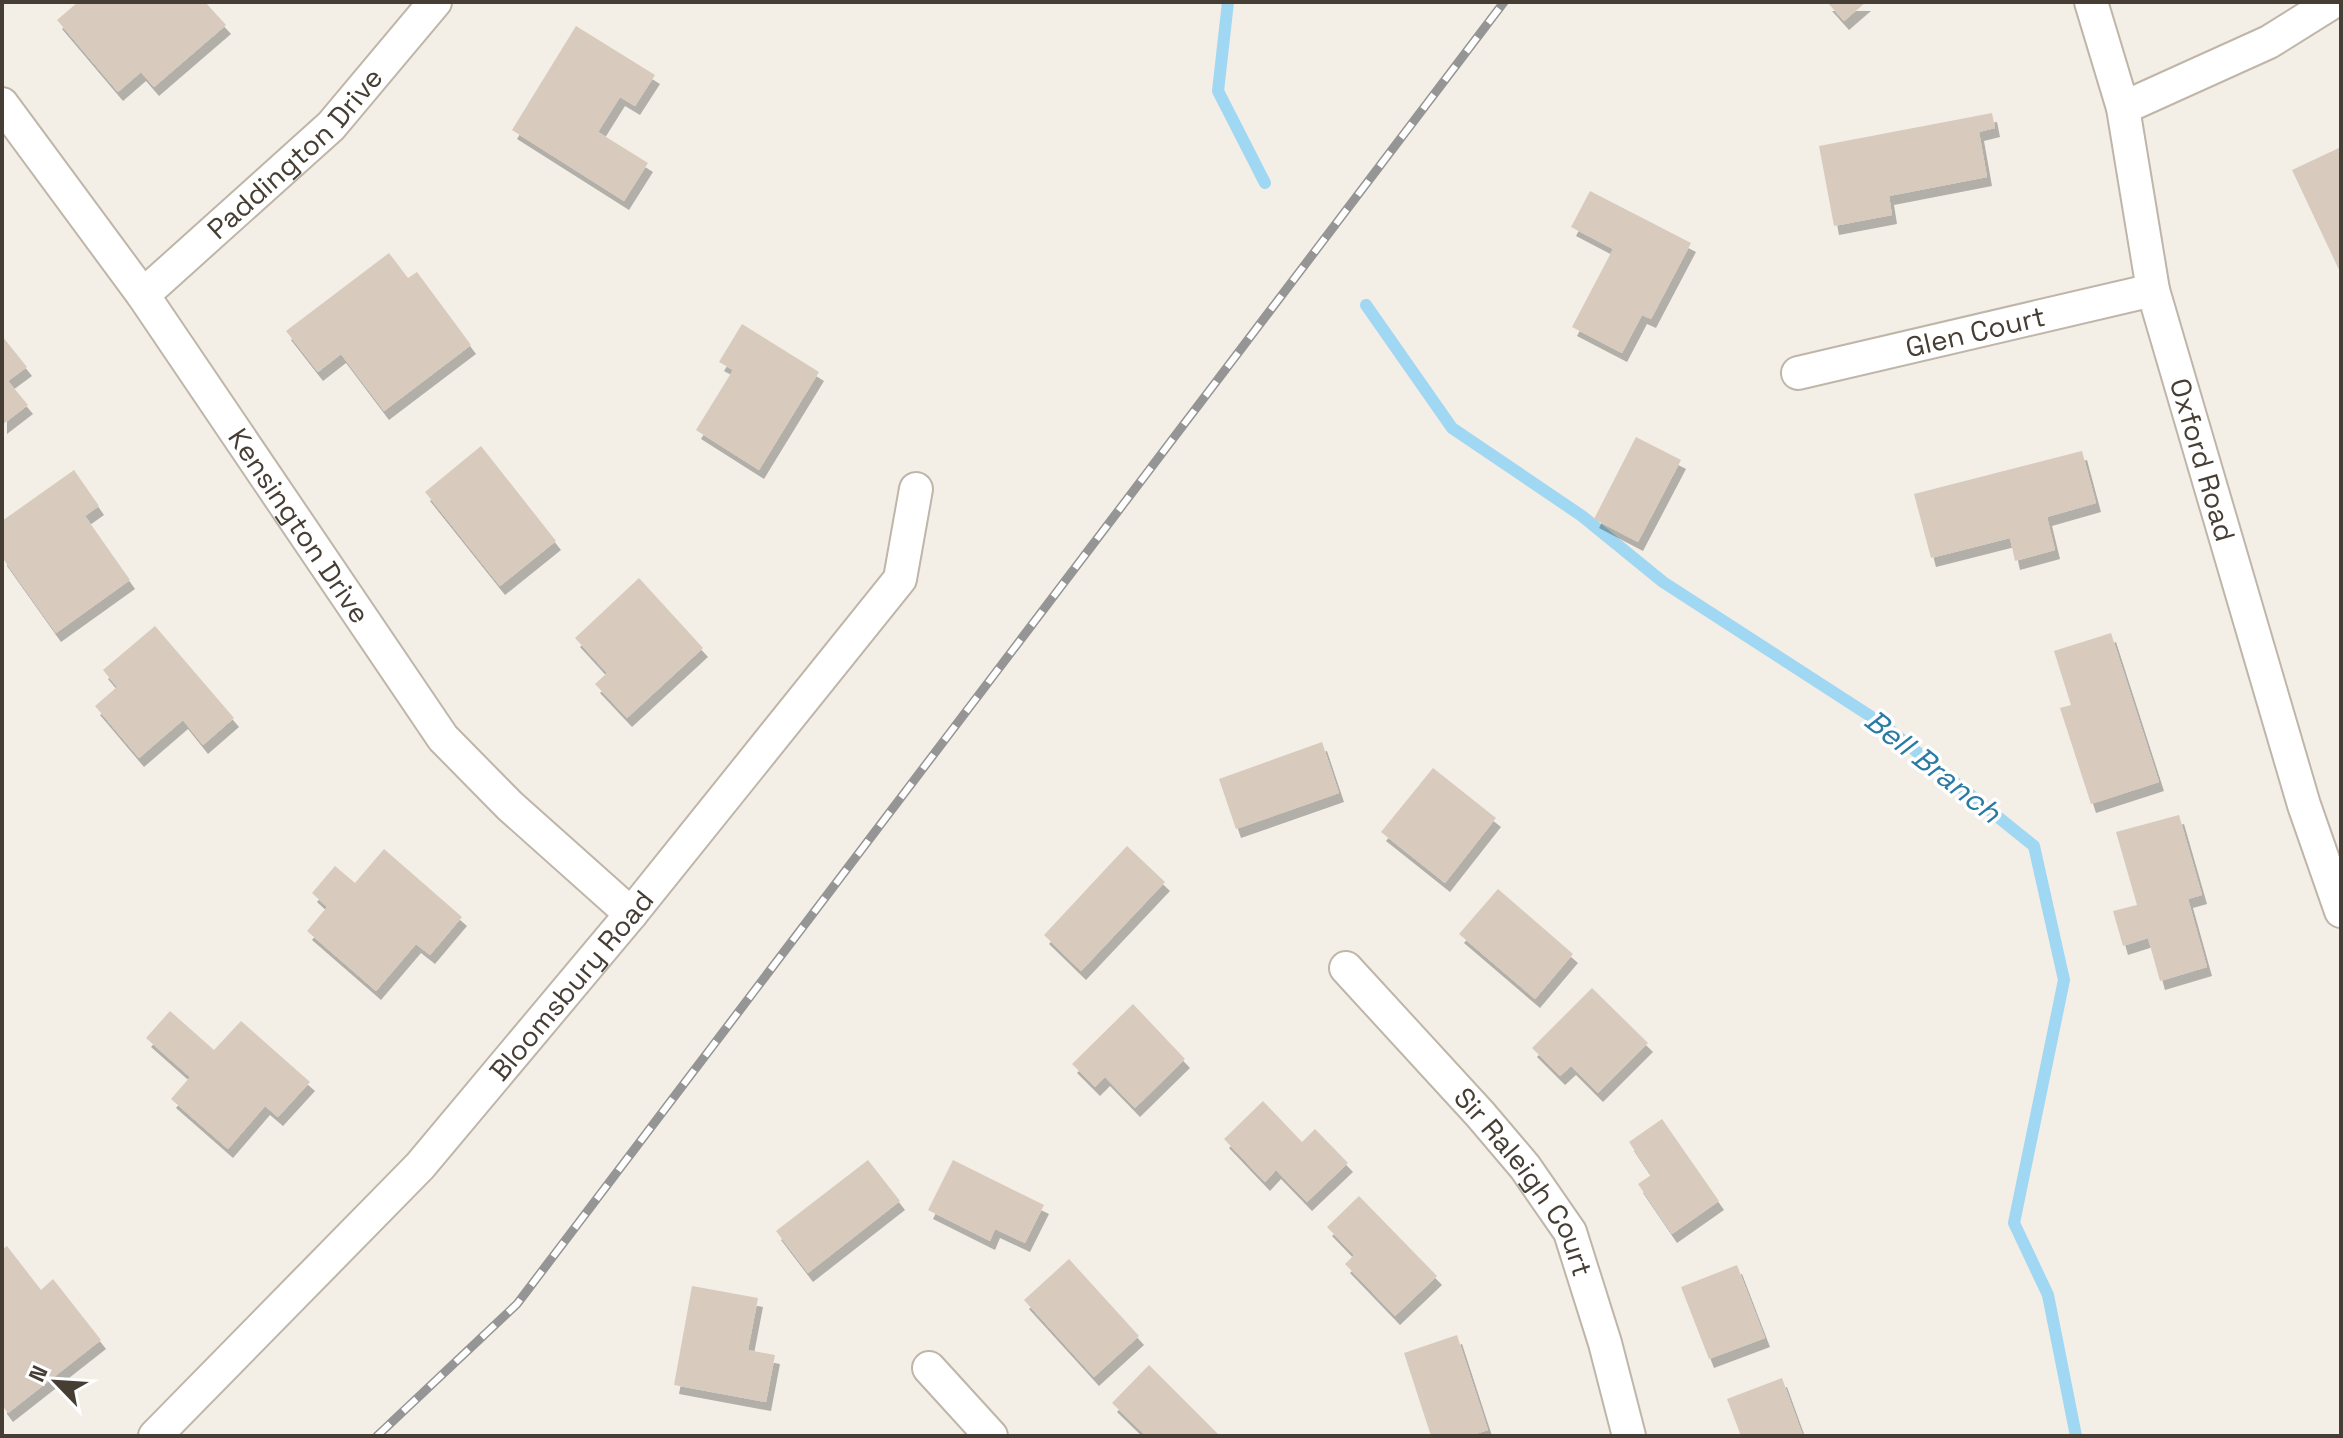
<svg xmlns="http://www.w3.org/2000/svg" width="2343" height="1438" viewBox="0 0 2343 1438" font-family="'Space Grotesk',sans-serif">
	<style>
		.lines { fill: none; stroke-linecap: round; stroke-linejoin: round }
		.stream { stroke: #a0d7f2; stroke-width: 12 }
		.building { fill: #d8cbbe; filter: url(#shadow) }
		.street-casing { stroke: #bfb5a8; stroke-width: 36 }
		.street { stroke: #fff; stroke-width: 32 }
		.rail-casing { stroke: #959595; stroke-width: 9 }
		.rail { stroke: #fff; stroke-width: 6; stroke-dasharray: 18; stroke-linecap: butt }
		.labels { text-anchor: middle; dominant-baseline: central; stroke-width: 7; stroke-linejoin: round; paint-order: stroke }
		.street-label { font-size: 28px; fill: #463e35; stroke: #fff }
		.water-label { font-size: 30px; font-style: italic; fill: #297aa4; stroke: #fff }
	</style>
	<defs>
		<filter id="shadow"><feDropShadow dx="5" dy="9" stdDeviation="0" flood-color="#0004"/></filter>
	</defs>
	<rect width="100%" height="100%" fill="#f3eee6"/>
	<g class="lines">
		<path class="stream" d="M1228,2L1218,91L1265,183
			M1366,305L1452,428L1582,516L1663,582L1881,723L2034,846L2064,980L2014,1223L2048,1295L2076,1436"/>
	</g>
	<path class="building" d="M78,2H205L226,25L154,87L141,72L118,92L57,20Z
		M1827,2H1866L1844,21Z
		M576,26L655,75L635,106L620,97L598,132L648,163L624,201L512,130Z
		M1992,113L1995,128L1979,132L1987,177L1889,196L1892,215L1834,226L1819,146Z
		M2341,147V274L2292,170Z
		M1590,191L1691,243L1651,319L1642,315L1622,353L1572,327L1613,249L1571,227Z
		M389,253L408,278L417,272L471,345L384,411L341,354L318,372L286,331Z
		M742,324L819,372L759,470L696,430L733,370L719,362Z
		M2,336L27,367L8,381L28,405L2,425Z
		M1636,437L1681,460L1638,542L1594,519Z
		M481,446L556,541L500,586L425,492Z
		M2082,451L2096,503L2047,517L2055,550L2015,561L2010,538L1931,558L1914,494Z
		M74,470L99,506L85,516L130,580L56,633L2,557V521Z
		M639,578L703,648L627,718L595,684L607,673L575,638Z
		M155,626L234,718L203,745L183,720L139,758L95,706L117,687L103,670Z
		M2111,633L2159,782L2091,804L2060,708L2071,705L2054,651Z
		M1322,742L1339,793L1236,829L1219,779Z
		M1433,768L1496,818L1445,883L1381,832Z
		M2179,815L2202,895L2188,899L2207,967L2160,981L2148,938L2123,946L2113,911L2137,905L2116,832Z
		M1127,846L1165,882L1081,971L1044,935Z
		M384,849L462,917L430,955L416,944L376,991L307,931L327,907L312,893L335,866L355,883Z
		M1498,889L1573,954L1535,999L1459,934Z
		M1592,988L1648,1043L1598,1093L1571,1066L1560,1076L1532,1048Z
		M1133,1004L1185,1059L1135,1108L1105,1077L1095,1087L1072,1064Z
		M170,1011L214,1050L241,1021L310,1082L278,1117L265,1106L228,1149L171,1099L190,1077L146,1038Z
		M1263,1101L1302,1142L1315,1129L1348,1163L1307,1202L1276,1170L1265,1182L1224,1139Z
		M1662,1119L1719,1201L1672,1234L1638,1184L1651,1175L1629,1142Z
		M868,1160L900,1201L808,1273L776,1231Z
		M953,1160L1044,1205L1025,1243L995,1229L990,1241L928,1210Z
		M1359,1196L1437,1276L1395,1316L1345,1264L1354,1255L1327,1227Z
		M7,1246L41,1290L53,1279L101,1340L8,1413L2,1405V1250Z
		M1069,1259L1139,1336L1094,1377L1024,1300Z
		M1737,1265L1765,1338L1709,1359L1681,1287Z
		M692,1286L758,1298L748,1350L775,1355L766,1402L674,1385Z
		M1457,1335L1488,1430L1469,1436H1431L1404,1353Z
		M1149,1365L1220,1436H1146L1112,1403Z
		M1782,1378L1803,1436H1741L1727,1399Z"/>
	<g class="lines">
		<g class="street-casing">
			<g id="street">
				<path id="s1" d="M2091,2L2123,108L2153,290L2304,805L2341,911"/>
				<path id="s2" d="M2,104L143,295L443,738L510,806L631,914"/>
				<path d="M2123,108L2269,42L2333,2"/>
				<path id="s3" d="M143,295L331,126L435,2"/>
				<path id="s4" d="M1798,373L2153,290"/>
				<path id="s5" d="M1346,968L1480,1114L1525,1167L1570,1232L1605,1343L1629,1436"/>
				<path d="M929,1368L991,1436"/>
				<path id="s6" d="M155,1436L420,1166L631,914L900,579L916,489"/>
			</g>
		</g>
		<use href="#street" class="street"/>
		<g class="rail-casing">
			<path id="rail" d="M377,1436L517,1304L1504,2"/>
		</g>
		<use href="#rail" class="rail"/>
	</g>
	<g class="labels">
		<g class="street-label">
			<text stroke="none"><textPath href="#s3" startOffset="208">Paddington Drive</textPath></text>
			<text stroke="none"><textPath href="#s4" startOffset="182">Glen Court</textPath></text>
			<text stroke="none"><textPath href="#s1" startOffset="472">Oxford Road</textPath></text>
			<text stroke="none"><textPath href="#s2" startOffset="516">Kensington Drive</textPath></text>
			<text stroke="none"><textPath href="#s6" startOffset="614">Bloomsbury Road</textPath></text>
			<text stroke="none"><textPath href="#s5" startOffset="280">Sir Raleigh Court</textPath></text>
		</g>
		<g class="water-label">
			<text transform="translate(1933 766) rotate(38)">Bell Branch</text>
		</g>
	</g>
	<rect width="2343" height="1438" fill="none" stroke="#463e35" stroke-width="8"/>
	<g transform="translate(56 1382) rotate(295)" stroke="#ffffff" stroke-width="6" paint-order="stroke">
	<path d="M0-6L14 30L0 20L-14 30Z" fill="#463e35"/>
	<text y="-12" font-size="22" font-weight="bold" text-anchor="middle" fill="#463e35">N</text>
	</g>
</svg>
